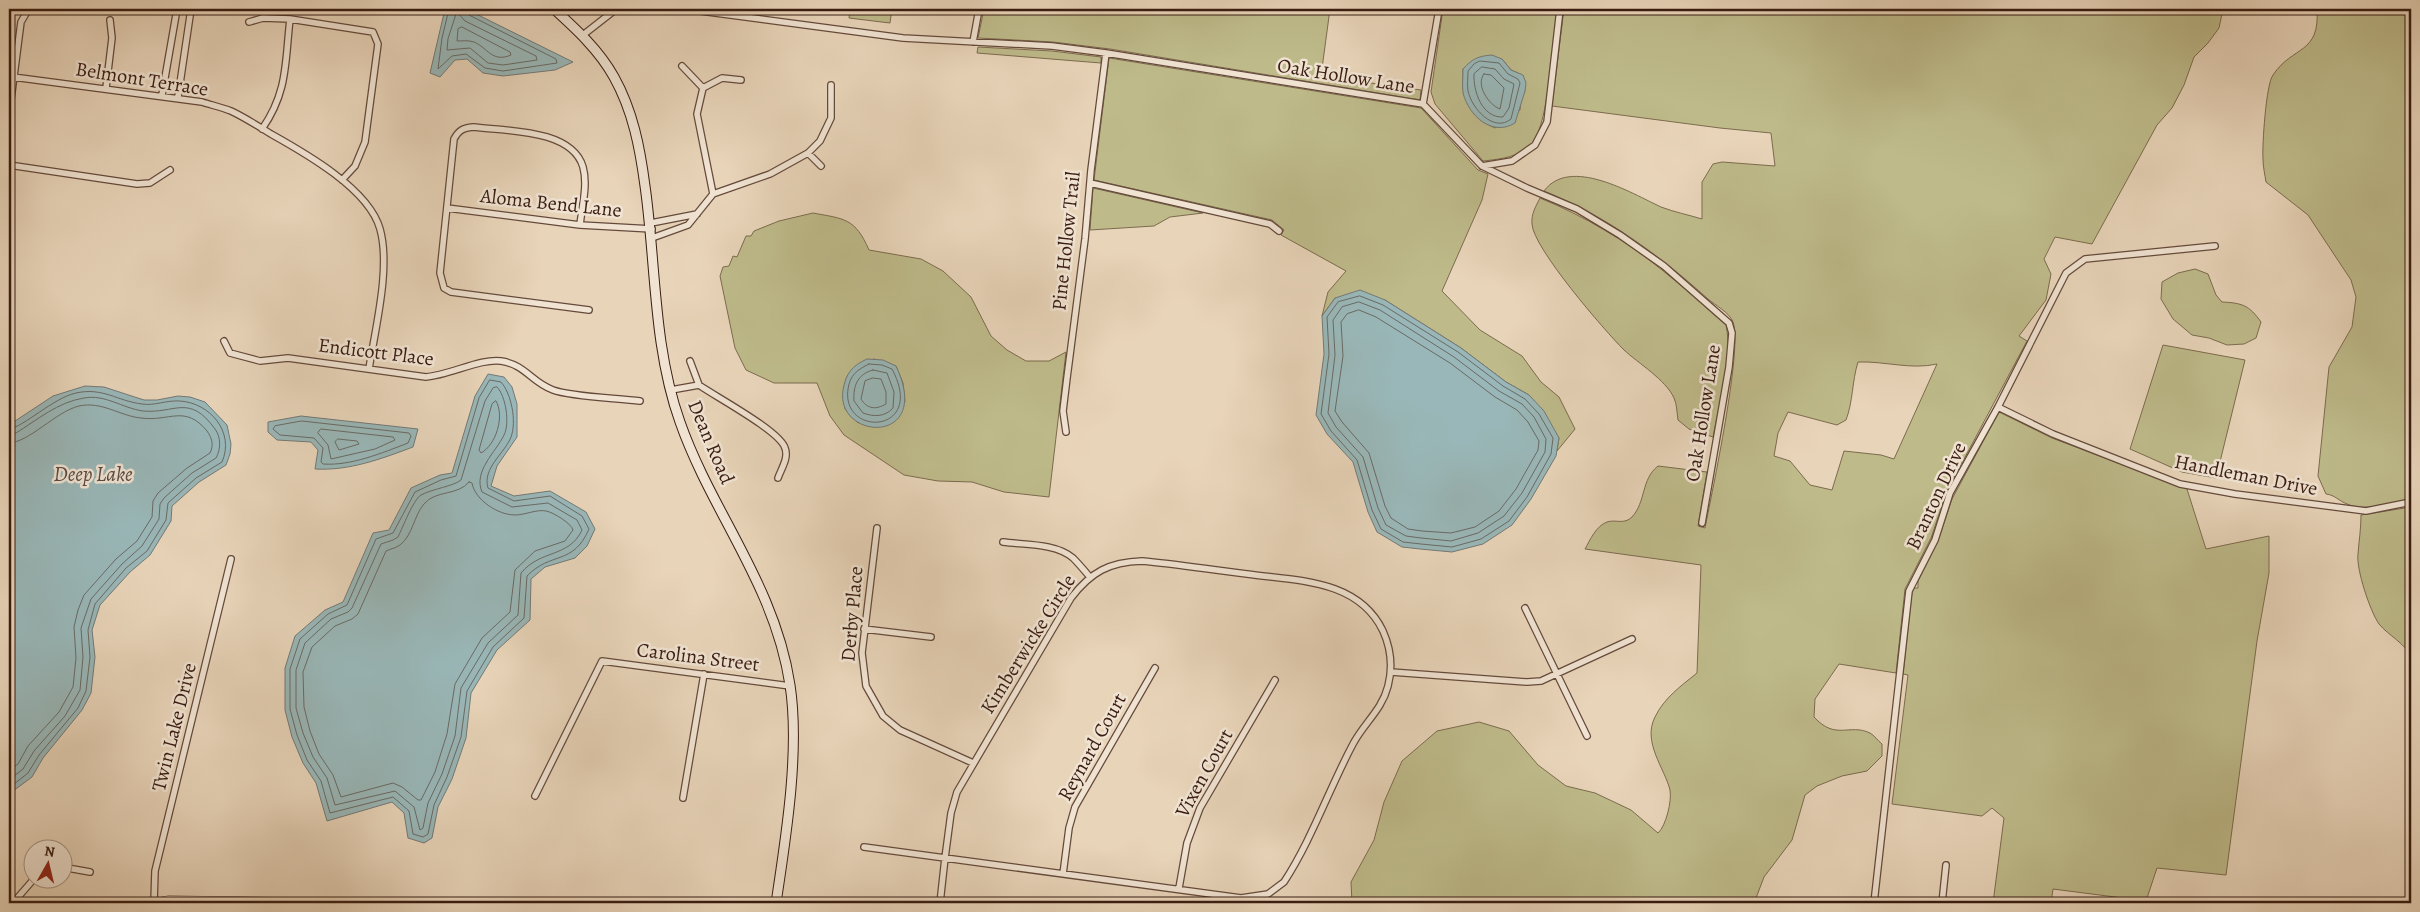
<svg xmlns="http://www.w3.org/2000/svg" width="2420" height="912" viewBox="0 0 2420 912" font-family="Alegreya,serif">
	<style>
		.green { fill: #beba8a; stroke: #7c6b4e; fill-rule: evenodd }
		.water { fill: #99b7b8; stroke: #737976 }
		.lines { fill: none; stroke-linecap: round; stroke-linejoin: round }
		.shore { stroke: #696a65; stroke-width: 1 }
		.minor-casing { stroke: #654a3c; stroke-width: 8 }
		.tertiary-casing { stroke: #654a3c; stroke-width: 9 }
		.secondary-casing { stroke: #391c12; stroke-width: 11 }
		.minor { stroke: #f0e3d2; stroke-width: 5.5 }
		.tertiary { stroke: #f0e3d2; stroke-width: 8 }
		.secondary { stroke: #f0e3d2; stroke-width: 9 }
		.labels { text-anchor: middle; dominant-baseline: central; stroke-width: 5; stroke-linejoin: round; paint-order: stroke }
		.street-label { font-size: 20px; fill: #391c12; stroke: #f0e3d2 }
		.water-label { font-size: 21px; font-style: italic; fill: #564a44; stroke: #f0e3d2 }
	</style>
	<rect width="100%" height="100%" fill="#e8d4b9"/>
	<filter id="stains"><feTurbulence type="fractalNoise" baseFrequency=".004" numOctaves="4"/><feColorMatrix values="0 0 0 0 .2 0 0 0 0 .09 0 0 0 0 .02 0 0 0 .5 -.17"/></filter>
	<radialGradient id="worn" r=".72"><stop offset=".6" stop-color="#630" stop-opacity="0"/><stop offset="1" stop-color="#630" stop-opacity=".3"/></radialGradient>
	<path class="green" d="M850,9H892L890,23L849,18Z
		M984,9H1330L1321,76L1421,90L1420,100L1110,49L1053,42L978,38Z
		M1443,9H1557C1553,39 1549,121 1533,142C1521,157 1501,159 1483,161L1435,104L1431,92ZM1502,59L1511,70L1518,73L1525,91L1521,98L1520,110L1495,128C1470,117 1462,95 1463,69Z
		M1564,9H2223L2219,28L2208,43L2194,57L2184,85L2172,108L2157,125L2092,244L2055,237L2044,259L2051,274L2046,300L2019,336L2027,341L1947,491L1931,538L1905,589L1896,673L1839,664L1815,699L1814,717C1836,741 1849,723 1870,733C1874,735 1878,741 1882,744V756L1867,771L1842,776L1817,786L1805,795L1792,840L1764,877L1756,898L1751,903H1352L1351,882L1374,840L1384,802L1402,761L1437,731L1479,722L1509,731L1538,765L1566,786L1595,793L1631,810L1658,833C1666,826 1672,801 1670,790C1665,769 1642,742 1655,717C1664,698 1681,686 1697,673L1701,565L1585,549C1590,540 1596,526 1607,522C1616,519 1624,525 1632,517C1646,502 1641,479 1658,466L1707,472L1698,526L1705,528C1712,492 1743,348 1733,322C1730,313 1715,305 1708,299C1658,254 1606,216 1544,191C1570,156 1631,193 1661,207C1674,212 1689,215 1702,219V182L1713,164L1722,162L1775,166L1771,133L1720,128L1552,106ZM1858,362C1885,361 1911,370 1937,364L1894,459L1881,455L1844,451L1832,490L1810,485L1790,461L1774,456L1778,433L1788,412L1837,425L1846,420C1853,402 1852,381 1858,362Z
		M2317,9H2411V498C2394,503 2364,512 2347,504C2339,501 2335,495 2326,494L2318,476L2329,367L2352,327L2356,297L2351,280L2308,215L2266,182C2265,175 2263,167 2263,159C2262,146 2266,84 2273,75C2293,45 2320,55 2317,9Z
		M978,47L1052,51L1101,57V63L977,53Z
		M1109,58L1421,108L1478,170L1488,174L1482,200L1442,291L1480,330L1522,356L1541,382L1559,397L1575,429L1557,451L1559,438L1529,395L1506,382L1461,348L1385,300L1335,298L1322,316L1328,292L1346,271L1281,235L1284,230L1272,220L1094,180Z
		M1093,188L1203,213L1170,217L1154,226L1090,230Z
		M1540,198C1584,216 1625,240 1662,270C1684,287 1705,307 1726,325C1733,357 1719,405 1713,437L1689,429L1678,420C1677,414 1677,404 1674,398C1666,380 1638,363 1624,350C1605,331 1533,248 1532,224C1531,214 1536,206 1540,198Z
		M813,213C845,219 855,218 869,250L921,259L943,271L971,297L991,336L1007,350L1026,361H1049L1066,352L1049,497L1004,492L972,482L938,481L904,475L844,435L830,416L817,383H774L746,370L735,348L720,276L723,267L729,266L733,256L737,257L746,236H751L754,231L779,221ZM874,359L896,366L903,383L905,402L858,423L845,409C844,374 842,374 874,359Z
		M2195,269L2208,274L2216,295L2222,302C2242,303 2249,305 2261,322L2256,338L2244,344L2227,345L2209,338L2192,335L2173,319L2161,299L2162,282L2178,273Z
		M2163,345L2245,360L2216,478L2182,472L2130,449Z
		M1999,412L2052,438L2187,489L2206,549L2269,536V573L2257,641L2226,875L2157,868L2146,901L2053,889L2051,903H1993L2004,818L1992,808L1982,816L1892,804L1908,675L1903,674L1912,592L1914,588H1918V581L1938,541L1952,499Z
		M2411,507V657C2405,643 2389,636 2379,624C2370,611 2356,569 2358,554C2359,540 2361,529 2361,515Z"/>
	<path class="water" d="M445,9H466L573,62L555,70L503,76L483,73L467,59L455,60L440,77L430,73Z
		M1492,55L1502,59L1511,70L1523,75L1526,83L1525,91L1515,123C1492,137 1469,116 1463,93C1462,85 1463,77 1463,69C1472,59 1478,56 1492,55Z
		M1360,290L1385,300L1461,348L1506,382L1529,395L1544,411L1559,438L1556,456L1531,499L1512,525L1483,544L1452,552L1420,549L1402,547L1377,532L1368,512L1353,462L1327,434L1316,415L1324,354L1322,316L1335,298Z
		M867,359L883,360L896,366C934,446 835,441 843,390C846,373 852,366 867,359Z
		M488,374L504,377L512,387L517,404V437L497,466L491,486L514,496L550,491L586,512L595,529L587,546L575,558L545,567L531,579L530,620L497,650L471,693L466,738L452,779L438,807L432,838L424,843L408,838L404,813L392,802L327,821L316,783L303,763L292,737L285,710V668L295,636L325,610L343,602L373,533L389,530L411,488L440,475L452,473L475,396Z
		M85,386L104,387L144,400H157L178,396L190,397L205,402L227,425L231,444L230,454L226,465L199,482L172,506L171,521L150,555L130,572L100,605L92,630L95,657L91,693L82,710L43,758L32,777L9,794V425L53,396Z
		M301,416L418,429L413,447C381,459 349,471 315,469L318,450L311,442L277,440L268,432V422Z"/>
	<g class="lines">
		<path class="shore" d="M449,9L442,38L438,69L452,56L466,54L485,68L503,71L557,63L556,59L469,15L466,9
			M457,12L465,21L536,56L537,60L503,65L488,63L470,48L447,50L448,39Z
			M462,27L510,52L511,55C492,63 488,48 474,42C468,40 463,41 457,41L458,29Z
			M1480,61L1499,63L1508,74L1518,79L1520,83L1511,119C1494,133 1472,109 1468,91C1467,85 1468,78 1468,71L1474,64Z
			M1482,67L1495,69L1504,79L1514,84L1509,108L1503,117C1482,118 1473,91 1474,74Z
			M1484,74L1491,75L1504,88L1500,109C1489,105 1475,85 1484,74Z
			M1360,296L1383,305L1458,352L1503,386L1525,399L1539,414L1553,438L1551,454L1527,497L1509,521L1481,539L1452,547L1421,544L1403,542L1381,529L1372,510L1357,460L1331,431L1321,414L1329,354L1327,317L1338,302Z
			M1359,302L1380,310L1454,357L1499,391L1522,404L1534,417L1546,439L1545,452L1522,493L1504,516L1478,533L1451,541L1421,538L1406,536L1386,525L1378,508L1363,457L1336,427L1328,413L1335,355L1333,320L1342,307Z
			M1359,310L1376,317L1450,363L1495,397L1517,410L1528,422L1539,441L1538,450L1516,489L1499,511L1475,527L1451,533L1422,531L1408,529L1391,518L1385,506L1369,453L1342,422L1335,411L1343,356L1341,322L1347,314Z
			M869,364L882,365L892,369C927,434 841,438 848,389C850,375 857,370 869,364Z
			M873,370L887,373L894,392L893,408C885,417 874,417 863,413L854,401C853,385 858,374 873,370Z
			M873,378L881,379L886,392V404C876,410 867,409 861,399L865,381Z
			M490,380L501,382C511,393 517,421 511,437C505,453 482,468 488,488L514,501L550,496L582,516L589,529C573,566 551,551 527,576L524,618L493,647L467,691L461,737L447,777L434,805L428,834L423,837L413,834L409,811L393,797L330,813L321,781L307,760L297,735L290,709V669L300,639L328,614L347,605L376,539L393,533L415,492L441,480L456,476L479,398Z
			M497,387C506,396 510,424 504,435C496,452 473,471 482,492L512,507L548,503L577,520L582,530C569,558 541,549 521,573L518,615L488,643L461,688L455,736L442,774L428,803L423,828L420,830L414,807L395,791L335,805L327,778L313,757L303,733L296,708V670L305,643L331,619L348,612L352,608L381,544L393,540L398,537C403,527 413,500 421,495C432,489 454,486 461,480L485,401L493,388Z
			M496,401C505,416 496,445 481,453L479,450L492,404Z
			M302,421L409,433L411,436L408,443C382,453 351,466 323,464L321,462L323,448L314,438L280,435L273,429L275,426Z
			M9,429C24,427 53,398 76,393C103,387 117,401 142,404C155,406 166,400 180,401C210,403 235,432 222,462L196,478L168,503L166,520L147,551L126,568L95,604L88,630L90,657L86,691L78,708L39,755L28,773L9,788
			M321,429L393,437L395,440L375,449L331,459L328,445L318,433Z
			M9,435L16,433C37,420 58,402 84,398C105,394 122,408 143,411C175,414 189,393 215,429C221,437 221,449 216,458L192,473L164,498L160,504L159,519L142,546L122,564L91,599L81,628L83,657L80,690L65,716L34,751L23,769L9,780
			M338,439L357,441L359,444L339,450L335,442Z
			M9,443C30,442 55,412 79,406C102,401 120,416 141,418C169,422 185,404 207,431C212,438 214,445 210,453L187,468L158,493L153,501L152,517L137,541L116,559L84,595L78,610L74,627L76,658L73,687L59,712L28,746L18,764L9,771
			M469,482L472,483C475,500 498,515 515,515C525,515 537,509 546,511C553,512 572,524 573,530L565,541L535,551L515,570L510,612L482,638L455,684L447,734L435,772L421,800H418L402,787L393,783L341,797L333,775L319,754L310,731L304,707L303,672L312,647L335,626L352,619L358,614L386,551C390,549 396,548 400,545C413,535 414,515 424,504C435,490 458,496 469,482Z"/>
		<g class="minor-casing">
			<path id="minor" d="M685,9L903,38L1052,46L1106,53L1423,104L1482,166L1527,188L1577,209L1620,235L1664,266L1729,323L1732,333L1729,367L1702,523
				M249,22L263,18L290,19
				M583,35L615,10L620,9
				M973,42L979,9
				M682,66L703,88
				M13,77L202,102C211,105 221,107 231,111C244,117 258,126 271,134C305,153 369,189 380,229C391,268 375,329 369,369
				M106,88L112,38L110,20
				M162,95L177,9
				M178,97L191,9
				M1423,104L1439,9
				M9,115L21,22L28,10
				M262,129C288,92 285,62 290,19L373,32L378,44L365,142L355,166L342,180
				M808,153L821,166
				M9,165L137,184L150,183L170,170
				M1482,166L1512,161L1535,145L1547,122L1560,9
				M1090,183L1270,224L1279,231
				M713,194L697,114L703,88L722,78L741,80
				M447,208L580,225L652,229
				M651,223L697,214
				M580,225C582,206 588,185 583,167C572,129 506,131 473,127C463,128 459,130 454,139L440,273L444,288L451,292L589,310
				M652,238L688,225L713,194L770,174L808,153L820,141L831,118V85
				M224,341L230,353L260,361L288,358L426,377C450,375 481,358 501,361C526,365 531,382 553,390C572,397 618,398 640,401
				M690,361L699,385
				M671,390L699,385C716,397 780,431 785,448C789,458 781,469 778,478
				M1998,407L2053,434L2180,484L2235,494L2366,511L2411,502
				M1066,432L1063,411L1067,378L1085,239L1091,170L1106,53
				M877,528L862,653L866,686L883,716L900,730L973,763
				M1003,542C1024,545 1056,543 1073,558C1079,564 1084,570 1089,576
				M1142,561C1177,564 1212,570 1247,574C1297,581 1358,579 1383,631C1391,649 1393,667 1388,686C1382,710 1364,723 1353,744C1329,789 1312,839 1284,882L1268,894L1241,898L945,858L951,813L957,792L1071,598C1091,572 1109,562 1142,561Z
				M1525,608L1587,736
				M864,629L931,637
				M1391,672L1527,682L1541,681L1632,639
				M535,796L602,661L790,686
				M683,798L704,674
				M864,847L945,858L940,903
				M62,867L90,872
				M1063,874L1069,828L1075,807L1155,668
				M1179,888L1187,843L1200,808L1275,680
				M154,902L155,871L231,559
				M13,903L33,880
				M1874,903L1909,591L1935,540L1950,493L1998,407L2066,273L2085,259L2215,246
				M1942,903L1946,865"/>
		</g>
		<g class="tertiary-casing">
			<path id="tertiary" d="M154,903L169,900L386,903"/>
		</g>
		<g class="secondary-casing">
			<path id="secondary" d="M554,9C576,29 599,50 614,77C633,111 640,148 645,186C656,263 653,347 680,422C712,513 775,585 790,685C800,750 786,837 776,903"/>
		</g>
		<use href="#minor" class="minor"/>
		<use href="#tertiary" class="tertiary"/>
		<use href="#secondary" class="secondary"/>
	</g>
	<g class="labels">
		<g class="street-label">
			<text transform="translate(1346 76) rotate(9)">Oak Hollow Lane</text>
			<text transform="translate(142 79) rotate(9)">Belmont Terrace</text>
			<text transform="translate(551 203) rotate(6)">Aloma Bend Lane</text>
			<text transform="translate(1066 241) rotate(-84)">Pine Hollow Trail</text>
			<text transform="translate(376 352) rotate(7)">Endicott Place</text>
			<text transform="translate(1703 413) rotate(-81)">Oak Hollow Lane</text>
			<text transform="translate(711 442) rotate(67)">Dean Road</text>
			<text transform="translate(2246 475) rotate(11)">Handleman Drive</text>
			<text transform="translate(1936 496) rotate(-65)">Branton Drive</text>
			<text transform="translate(852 614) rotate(-85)">Derby Place</text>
			<text transform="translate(1028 644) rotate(-58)">Kimberwicke Circle</text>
			<text transform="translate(698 657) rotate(7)">Carolina Street</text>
			<text transform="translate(174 727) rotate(-76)">Twin Lake Drive</text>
			<text transform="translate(1092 747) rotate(-61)">Reynard Court</text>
			<text transform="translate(1204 773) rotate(-61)">Vixen Court</text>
		</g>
		<g class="water-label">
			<text x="93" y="474">Deep Lake</text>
		</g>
	</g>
	<rect width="2420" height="912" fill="none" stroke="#e8d4b9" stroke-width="30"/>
	<rect x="10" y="10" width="2400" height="892" fill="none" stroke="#391c12" stroke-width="2.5"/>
	<rect x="15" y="15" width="2390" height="882" fill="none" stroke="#391c12"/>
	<g transform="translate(48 864) rotate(8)"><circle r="24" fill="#f0e3d2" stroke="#a79385"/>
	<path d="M0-4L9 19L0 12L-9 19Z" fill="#8f2418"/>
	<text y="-8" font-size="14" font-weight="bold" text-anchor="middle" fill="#391c12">N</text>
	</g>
	<rect width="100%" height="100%" filter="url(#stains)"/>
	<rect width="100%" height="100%" fill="url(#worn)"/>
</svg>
